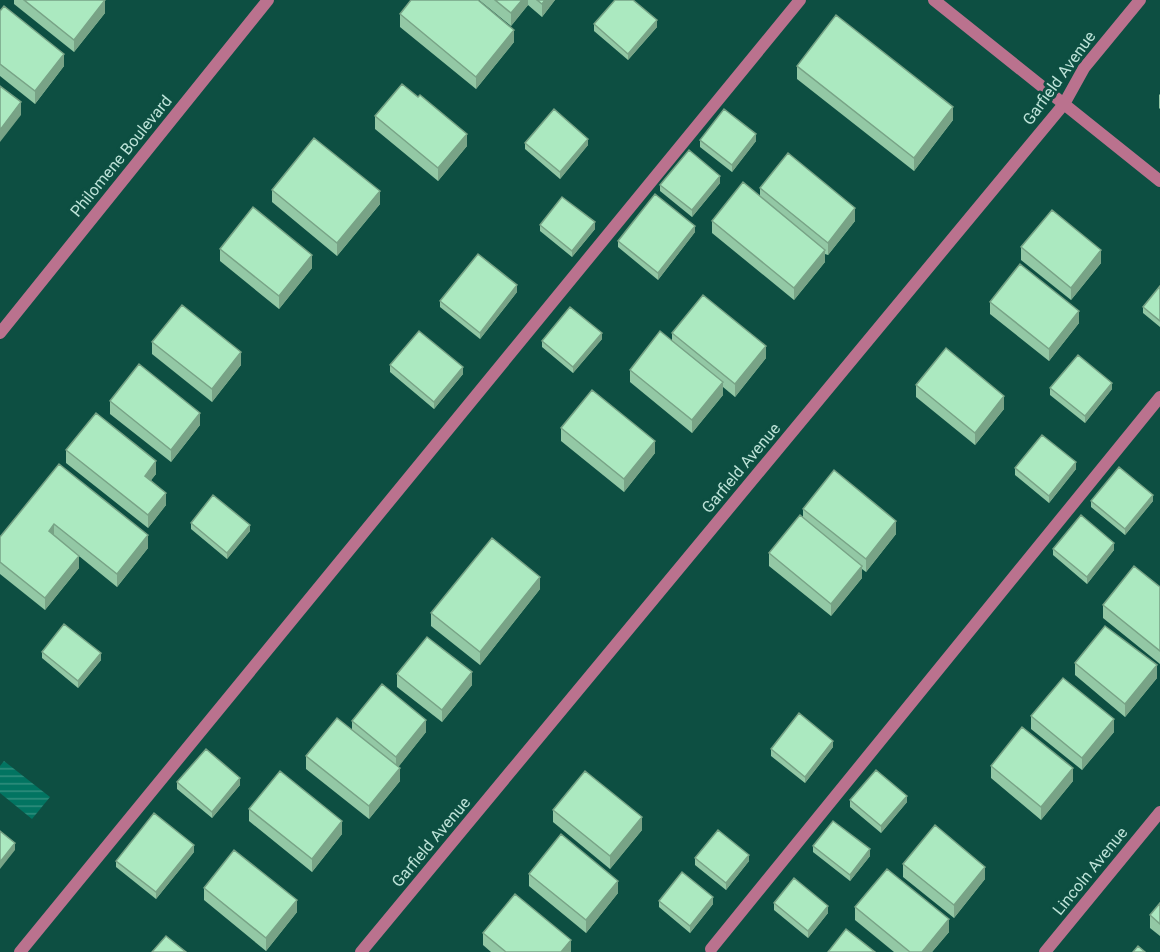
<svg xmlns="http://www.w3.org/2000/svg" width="1160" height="952" viewBox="0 0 1160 952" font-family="Roboto,sans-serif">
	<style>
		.water { fill: url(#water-rules) }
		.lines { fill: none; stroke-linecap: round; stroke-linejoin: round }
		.lane { stroke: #ba728e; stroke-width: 12 }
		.street { stroke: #ba728e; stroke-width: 12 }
		.wall { fill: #93c8a5 }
		.shaded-wall { fill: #78a386 }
		.building { fill: #abe9c0; stroke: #78a386; stroke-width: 1.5 }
		.labels { text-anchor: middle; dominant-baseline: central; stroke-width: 6; stroke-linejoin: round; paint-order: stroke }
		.street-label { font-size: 16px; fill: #bde3d8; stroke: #0d4f42 }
	</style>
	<defs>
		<pattern id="water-rules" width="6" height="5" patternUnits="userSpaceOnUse" patternTransform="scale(1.5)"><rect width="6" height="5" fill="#027461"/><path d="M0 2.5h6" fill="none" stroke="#318e7e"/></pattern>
	</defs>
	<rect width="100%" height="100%" fill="#0d4f42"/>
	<path class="water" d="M4,761L50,797L32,819L0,793V766Z"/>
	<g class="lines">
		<path class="lane" d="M711,949L1160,397
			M20,952L800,0"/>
		<path class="street" d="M934,0L1160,181
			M0,333L268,0
			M361,952L1064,104L1084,68L1140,0
			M1045,952L1160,812"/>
	</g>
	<path class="wall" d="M14,0H105V13L74,52L14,4Z
		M479,0H555L542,17L528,5L511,26Z
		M0,11L64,66L35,104L0,76Z
		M400,14L514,42L476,89L400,27Z
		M594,24L657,27L628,60L594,31Z
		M797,66L953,120L914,171L797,79Z
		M1160,94V109L1159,108V95Z
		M375,116L467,146L438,181L375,129Z
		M700,140L756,141L732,172L700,147Z
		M525,143L588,145L560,179L525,149Z
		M720,183L692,217L660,191V185Z
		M760,188L855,221L828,255L825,254V262L794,300L712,233V221L760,196Z
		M272,190L380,204L337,256L272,202Z
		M540,225L595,229L572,257L540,231Z
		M695,232L658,280L618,247V241Z
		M1021,247L1101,263L1071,300L1021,260Z
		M220,249L312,268L279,309L220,261Z
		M1160,286V327L1143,313V307Z
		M517,292L480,339L440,307V301Z
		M990,302L1079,323L1049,361L990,314Z
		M672,333L766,358L735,397L723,387V395L692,433L630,382V370L672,341Z
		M602,339L573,373L542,347V341Z
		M152,342L241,365L212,402L152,354Z
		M390,365L463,374L434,409L390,372Z
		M916,385L1004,409L975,445L916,397Z
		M1050,388L1112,389L1085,423L1050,395Z
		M110,401L200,425L171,462L110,414Z
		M561,428L655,453L624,492L561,441Z
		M66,450L156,474L151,480L166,505L148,528L66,463Z
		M59,464L148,548L117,587L79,556V568L45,610L0,574V537Z
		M1015,468L1076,469L1049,503L1015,475Z
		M1091,501H1153L1125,535L1091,507Z
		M803,509L896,534L866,572L862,569V578L831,616L769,566V553L803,517Z
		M191,523L250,531L227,559L191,529Z
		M1053,549L1114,550L1087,584L1053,555Z
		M1160,587V664L1103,618V605Z
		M540,589L480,665L431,626V613Z
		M42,652L101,660L78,688L42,658Z
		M1075,663L1157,678L1125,717L1075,675Z
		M397,674L472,685L442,722L397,687Z
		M1031,716L1114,732L1082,770L1031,729Z
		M352,721L426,732L398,767L400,781L369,819L306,769V756L352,730Z
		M833,747L805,783L771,756V749Z
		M991,766L1073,781L1041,820L991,778Z
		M177,782L240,785L212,818L177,789Z
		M850,800L907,802L881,833L850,807Z
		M249,809L342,834L312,872L249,821Z
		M553,810L642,830L610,869L553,822Z
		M813,846L870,856L850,881L813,852Z
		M194,852L156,899L116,867V861Z
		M695,858L749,861L726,890L695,865Z
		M903,864L985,879L954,918L903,877Z
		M529,874L618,893L586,933L529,886Z
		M204,888L297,912L266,951L204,900Z
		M659,901L713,904L690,933L659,907Z
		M774,903L828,913L808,938L774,910Z
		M1160,903V936L1150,928V915Z
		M855,907L949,932L932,952H894L855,920Z
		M483,933L571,952H491L483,945Z"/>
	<path class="shaded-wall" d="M105,0V13L74,52V40Z
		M522,0H528V5L511,26V13Z
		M545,0H555L542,17V4Z
		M657,20V27L628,60V54Z
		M514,30V42L476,89V77Z
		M64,54V66L35,104V91Z
		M21,102V115L0,142V130Z
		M953,107V120L914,171V158Z
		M467,134V146L438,181V168Z
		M756,134V141L732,172V165Z
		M588,139V145L560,179V172Z
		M720,176V183L692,217V210Z
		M380,191V204L337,256V243Z
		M855,208V221L828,255V243Z
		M595,222V229L572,257V251Z
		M695,226V232L658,280V273Z
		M825,250V262L794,300V288Z
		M1101,250V263L1071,300V288Z
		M312,255V268L279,309V296Z
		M517,285V292L480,339V333Z
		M1079,311V323L1049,361V349Z
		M602,333V339L573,373V367Z
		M766,346V358L735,397V384Z
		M241,352V365L212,402V389Z
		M463,367V374L434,409V402Z
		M723,382V395L692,433V420Z
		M1112,383V389L1085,423V416Z
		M1004,396V409L975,445V433Z
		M200,413V425L171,462V450Z
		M655,441V453L624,492V479Z
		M156,461V474L145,488V476Z
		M1076,462V469L1049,503V496Z
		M166,493V505L148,528V515Z
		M1153,495V501L1125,535V529Z
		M896,521V534L866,572V559Z
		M54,524V536L49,531Z
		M250,525V531L227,559V553Z
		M148,535V548L117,587V574Z
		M1114,543V550L1087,584V577Z
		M79,556V568L45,610V598Z
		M862,566V578L831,616V604Z
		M540,577V589L480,665V652Z
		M101,653V660L78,688V681Z
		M1157,665V678L1125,717V704Z
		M472,672V685L442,722V710Z
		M1114,719V732L1082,770V758Z
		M426,720V732L396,770V757Z
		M833,741V747L805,783V777Z
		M400,768V781L369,819V806Z
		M1073,768V781L1041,820V807Z
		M240,778V785L212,818V812Z
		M907,796V802L881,833V826Z
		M642,817V830L610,869V856Z
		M342,821V834L312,872V859Z
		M15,843V850L0,869V862Z
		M194,845V852L156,899V892Z
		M870,849V856L850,881V875Z
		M749,855V861L726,890V883Z
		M985,867V879L954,918V905Z
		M618,881V893L586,933V920Z
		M713,897V904L690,933V926Z
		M297,900V912L266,951V938Z
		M828,906V913L808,938V931Z
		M949,919V932L932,952H922Z
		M571,940V952H561Z"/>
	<path class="building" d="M24,0H105L74,40Z
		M411,0H478L514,30L476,77L400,14Z
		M495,0H522L511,13Z
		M537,0H545L542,4Z
		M615,0H633L657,20L628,54L594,24Z
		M4,6L64,54L35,91L0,64V11Z
		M836,15L953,107L914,158L797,66Z
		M402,84L418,97L420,95L467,134L438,168L375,116Z
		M0,86L21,102L0,130Z
		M554,109L588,139L560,172L525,143Z
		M724,109L756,134L732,165L700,140Z
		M314,138L380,191L337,243L272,190Z
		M689,150L720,176L692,210L660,185Z
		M788,153L855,208L828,243L760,188Z
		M743,182L825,250L794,288L712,221Z
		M655,194L695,226L658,273L618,241Z
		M562,197L595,222L572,251L540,225Z
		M253,207L312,255L279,296L220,249Z
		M1052,210L1101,250L1071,288L1021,247Z
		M478,254L517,285L480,333L440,301Z
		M1020,264L1079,311L1049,349L990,302Z
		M1160,286V321L1143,307Z
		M703,295L766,346L735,384L672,333Z
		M182,305L241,352L212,389L152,342Z
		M570,307L602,333L573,367L542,341Z
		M419,331L463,367L434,402L390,365Z
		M660,331L723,382L692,420L630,370Z
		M946,348L1004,396L975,433L916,385Z
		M1078,355L1112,383L1085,416L1050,388Z
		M139,364L200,413L171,450L110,401Z
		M592,390L655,441L624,479L561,428Z
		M96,413L156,461L145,476L166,493L148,515L66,450Z
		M1042,435L1076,462L1049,496L1015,468Z
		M59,464L148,535L117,574L54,524L49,531L79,556L45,598L0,562V537Z
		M1119,467L1153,495L1125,529L1091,501Z
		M834,470L896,521L866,559L803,509Z
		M213,495L250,525L227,553L191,523Z
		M800,515L862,566L831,604L769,553Z
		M1081,515L1114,543L1087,577L1053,549Z
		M492,538L540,577L480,652L431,613Z
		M1134,566L1160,587V651L1103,605Z
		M64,624L101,653L78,681L42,652Z
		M1105,626L1157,665L1125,704L1075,663Z
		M427,637L472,672L442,710L397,674Z
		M1063,678L1114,719L1082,758L1031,716Z
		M382,684L426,720L396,757L352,721Z
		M799,713L833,741L805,777L771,749Z
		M337,718L400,768L369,806L306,756Z
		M1022,727L1073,768L1041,807L991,766Z
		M206,749L240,778L212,812L177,782Z
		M876,770L907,796L881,826L850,800Z
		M280,771L342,821L312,859L249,809Z
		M585,771L642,817L610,856L553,810Z
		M154,813L194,845L156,892L116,861Z
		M833,821L870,849L850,875L813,846Z
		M935,825L985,867L954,905L903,864Z
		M718,830L749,855L726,883L695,858Z
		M0,831L15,843L0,862Z
		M561,834L618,881L586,920L529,874Z
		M234,850L297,900L266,938L204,888Z
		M887,869L949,919L922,952H910L855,907Z
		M682,872L713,897L690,926L659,901Z
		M794,878L828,906L808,931L774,903Z
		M515,894L571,940L561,952H506L483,933Z
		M1160,903V924L1150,915Z
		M846,929L875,952H828Z
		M166,936L186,952H152Z
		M1138,946L1145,952H1133Z"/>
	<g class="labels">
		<g class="street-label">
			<text transform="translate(1059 78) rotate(-54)">Garfield Avenue</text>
			<text transform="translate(121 156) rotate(-51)">Philomene Boulevard</text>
			<text transform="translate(741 468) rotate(-50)">Garfield Avenue</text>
			<text transform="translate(431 842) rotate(-50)">Garfield Avenue</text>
			<text transform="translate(1090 871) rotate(-51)">Lincoln Avenue</text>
		</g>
	</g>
</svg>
